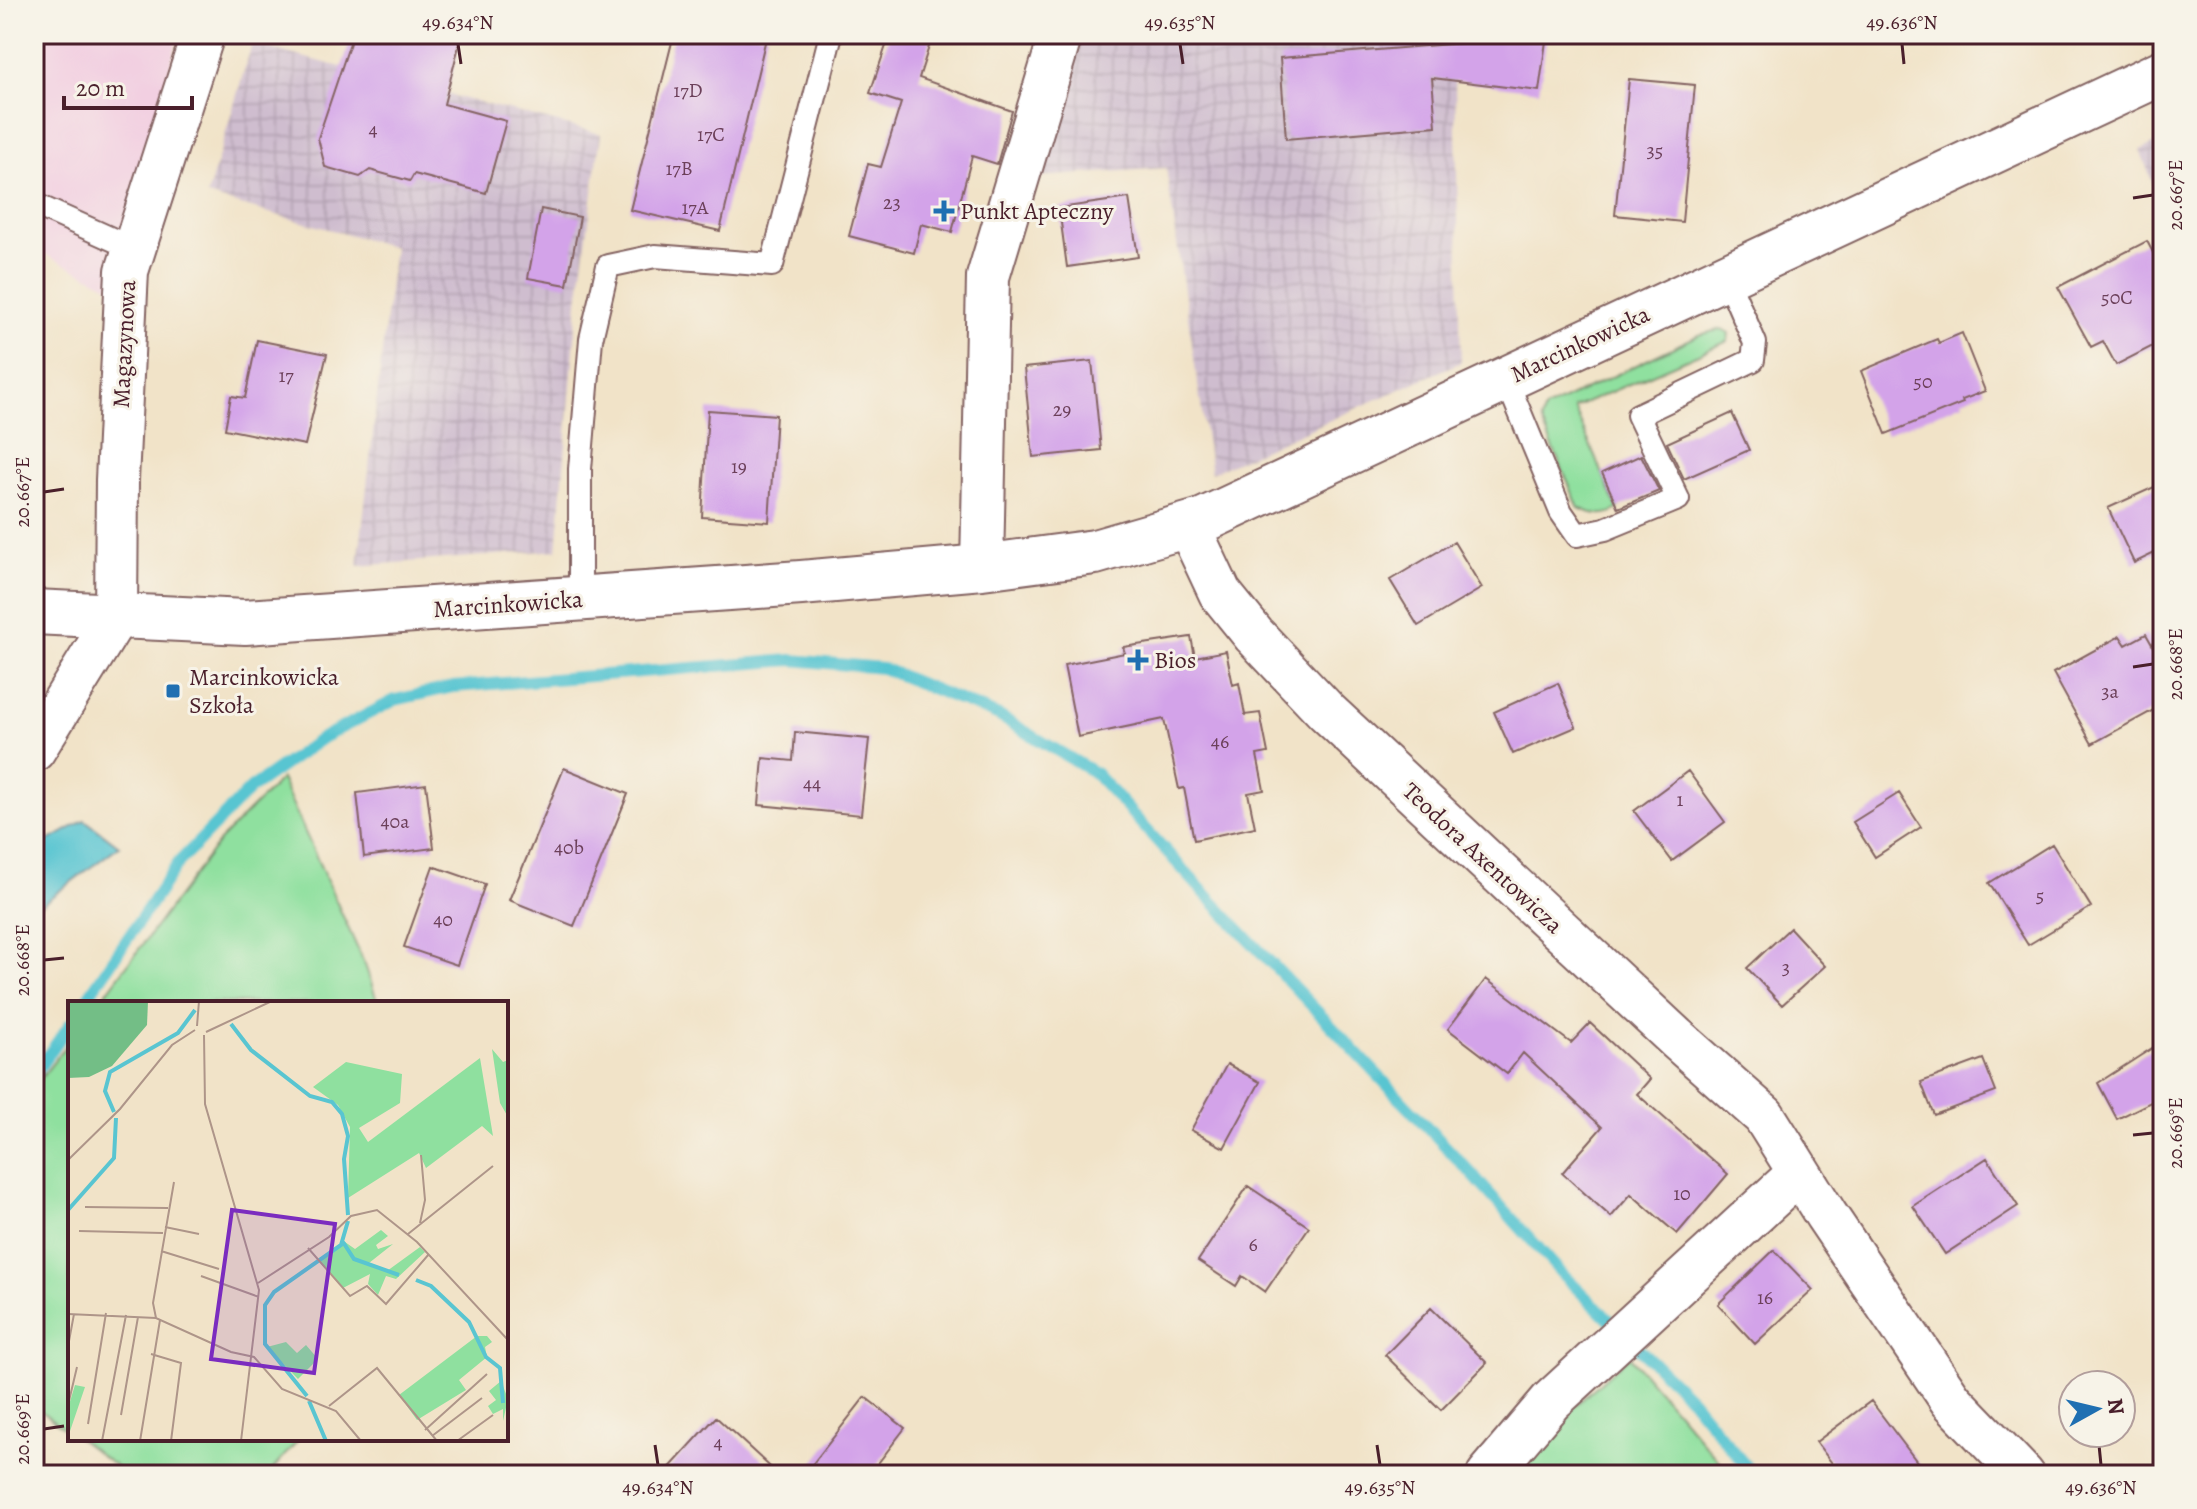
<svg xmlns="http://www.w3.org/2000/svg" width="2197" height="1509" viewBox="0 0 2197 1509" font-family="Alegreya,serif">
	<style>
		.built { fill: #f2cfe1 }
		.industrial { fill: url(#industrial-grid) }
		.green { fill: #8fe09f; stroke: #6c8065; stroke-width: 2 }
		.water { fill: #59c5d1; stroke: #52727e; stroke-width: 2 }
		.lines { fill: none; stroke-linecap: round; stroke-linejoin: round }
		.stream { stroke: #59c5d1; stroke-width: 12 }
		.building { fill: #d3a3e9 }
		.service-casing { stroke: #846462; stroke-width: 26 }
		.minor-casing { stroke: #846462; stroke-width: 46 }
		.tertiary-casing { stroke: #846462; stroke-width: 48 }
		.service { stroke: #fff; stroke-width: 22 }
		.minor { stroke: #fff; stroke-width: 42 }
		.tertiary { stroke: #fff; stroke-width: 44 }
		.ticks { fill: none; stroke: #4a1f2b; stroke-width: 3 }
		.poi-dot { fill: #1f6fb2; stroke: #f7f3e8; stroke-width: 3 }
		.labels { text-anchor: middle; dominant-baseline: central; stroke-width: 6; stroke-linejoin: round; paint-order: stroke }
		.number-label { font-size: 20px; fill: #6c405a }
		.poi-label { font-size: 24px; fill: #4a1f2b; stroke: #f7f3e8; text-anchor: start }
		.street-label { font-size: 24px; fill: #4a1f2b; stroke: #f7f3e8 }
		.inset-river { fill: none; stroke: #59c5d1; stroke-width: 4 }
		.inset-road { fill: none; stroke: #ae9589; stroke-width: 2 }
		.view { fill: #7b2cbf; fill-opacity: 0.15; stroke: #7b2cbf; stroke-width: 4 }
		.inset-edge { fill: none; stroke: #4a1f2b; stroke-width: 4 }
		.neatline { fill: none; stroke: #4a1f2b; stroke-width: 3 }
		.ticks-label { font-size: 20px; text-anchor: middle; fill: #4a1f2b }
	</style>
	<defs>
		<pattern id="industrial-grid" width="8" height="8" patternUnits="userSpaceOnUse" patternTransform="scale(2)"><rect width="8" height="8" fill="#cfbdcf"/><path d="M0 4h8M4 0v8" fill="none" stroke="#b3a2b2"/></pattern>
	</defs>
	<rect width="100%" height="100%" fill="#f7f3e8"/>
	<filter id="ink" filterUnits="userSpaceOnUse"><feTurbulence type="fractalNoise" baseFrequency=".0125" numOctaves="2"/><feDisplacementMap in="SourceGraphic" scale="16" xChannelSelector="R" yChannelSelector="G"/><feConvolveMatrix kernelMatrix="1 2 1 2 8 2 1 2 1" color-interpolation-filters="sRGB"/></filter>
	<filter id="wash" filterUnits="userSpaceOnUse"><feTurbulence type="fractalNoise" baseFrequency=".006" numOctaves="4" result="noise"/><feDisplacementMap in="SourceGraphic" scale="32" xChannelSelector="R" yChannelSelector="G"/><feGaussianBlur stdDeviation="1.8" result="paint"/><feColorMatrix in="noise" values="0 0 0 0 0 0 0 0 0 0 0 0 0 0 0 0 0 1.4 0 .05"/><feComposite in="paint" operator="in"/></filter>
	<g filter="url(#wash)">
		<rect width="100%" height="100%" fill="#f1e3c8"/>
		<path class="built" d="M34,34H179L111,287L34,249Z"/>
		<path class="industrial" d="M1076,34H1454L1461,362L1211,473L1166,168L1025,178Z
			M252,44L601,134L578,301L557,550L358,566L394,247L207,196Z
			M2163,140V210L2140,150Z"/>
		<path class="green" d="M1722,329L1729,333L1728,341L1574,408L1618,509C1605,518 1592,514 1579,508L1541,420L1545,409L1699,335Z
			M281,779L365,965L378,1003H99L220,840Z
			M70,1041V1433L34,1406V1087Z
			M1629,1356L1731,1475H1500Z
			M79,1439H299L268,1475H127Z"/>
		<path class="water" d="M85,820L119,846L34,910V849Z"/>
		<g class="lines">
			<path class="stream" d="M84,1003L179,862L251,788L322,738L395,700L453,687L792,660L882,668L999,716L1095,773L1198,886L1469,1171L1563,1275L1691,1399L1753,1475
				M34,1075L70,1024"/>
		</g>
		<g id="blocks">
			<path class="building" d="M353,34H462L444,104L506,121L486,193L414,174L410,181L370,170L360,177L325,167L318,138Z
				M674,34H767L720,231L630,210Z
				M890,34H933L919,78L1012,111L997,164L972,156L952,232L921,224L914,253L849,236L868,164L881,167L901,103L870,93Z
				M1475,34H1547L1539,91L1432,78L1436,126L1286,139L1280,58L1474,42Z
				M1629,79L1695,85L1682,222L1615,215Z
				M1129,198L1138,257L1067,267L1059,208Z
				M541,209L580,217L567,285L528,278Z
				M2147,241L2163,272V341L2116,365L2103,341L2091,347L2058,287Z
				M1962,333L1985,391L1962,400L1963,403L1886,434L1861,371L1937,339L1939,343Z
				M257,340L327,354L305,445L225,429L231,396L245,398Z
				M1092,361L1101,450L1033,457L1024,368Z
				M708,410L776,415L769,522L702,517Z
				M1732,413L1749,450L1684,479L1667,443Z
				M1641,455L1659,491L1618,508L1602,473Z
				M2163,483V549L2134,563L2108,508Z
				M1454,542L1482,588L1418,626L1390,580Z
				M2146,634L2163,664V705L2092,744L2053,673L2120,636L2126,645Z
				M1191,637L1195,657L1226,651L1233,685L1239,683L1245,715L1260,713L1268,753L1257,755L1264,790L1248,793L1255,827L1194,840L1184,788L1179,789L1164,719L1078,737L1064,665L1125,653L1123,647Z
				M1558,683L1576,727L1513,754L1494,712Z
				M795,732L869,739L861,815L759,805L763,758L793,761Z
				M564,768L628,794L574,926L509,900Z
				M1688,771L1725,822L1672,861L1634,811Z
				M426,784L434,848L364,857L357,793Z
				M1899,793L1921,827L1875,857L1853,822Z
				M2052,844L2091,907L2028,945L1989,883Z
				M433,866L485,884L457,965L404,947Z
				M1790,928L1825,966L1782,1005L1747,968Z
				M1486,979L1571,1043L1590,1023L1650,1079L1637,1094L1728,1174L1677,1234L1631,1194L1611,1217L1562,1173L1602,1127L1523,1053L1507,1074L1448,1029Z
				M2163,1041V1096L2117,1119L2098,1083Z
				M1983,1059L1996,1092L1934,1115L1921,1082Z
				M1227,1064L1260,1082L1224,1148L1191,1130Z
				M1987,1158L2018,1206L1945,1254L1913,1206Z
				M1248,1186L1309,1227L1265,1292L1242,1276L1236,1286L1198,1261Z
				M1774,1250L1813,1290L1755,1344L1718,1304Z
				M1431,1308L1487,1363L1441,1410L1385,1355Z
				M865,1397L905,1428L869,1475H804Z
				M1871,1401L1927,1475H1841L1816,1442Z
				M716,1417L779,1475H663Z"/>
		</g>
	</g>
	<g filter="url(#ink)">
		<use href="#blocks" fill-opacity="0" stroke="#846462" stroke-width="2"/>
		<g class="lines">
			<g class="service-casing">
				<path id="service" d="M34,204L134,249
					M1506,379L1561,512L1577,535L1605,529L1678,499L1638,415L1753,360L1755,343L1726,276
					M580,599V469L591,339L608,266L655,256L772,265L831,34"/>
			</g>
			<g class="minor-casing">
				<path id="minor" d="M1188,525L1220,593L1254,635L1327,712L1676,1038L1764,1116L1826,1215L1951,1400L2023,1475
					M982,567L988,277L1061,34
					M34,750L116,617L117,480L127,271L203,34
					M1488,1475L1551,1401L1799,1173"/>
			</g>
			<g class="tertiary-casing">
				<path id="tertiary" d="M34,612L245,622L801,583L982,567L1095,552L1202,521L2163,72"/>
			</g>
			<use href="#service" class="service"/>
			<use href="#minor" class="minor"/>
			<use href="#tertiary" class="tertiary"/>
		</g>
	</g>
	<path class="ticks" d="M458,44L461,64M1180,44L1183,64M1902,44L1904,64M2133,198L2153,195M44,492L64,489M2133,667L2153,664M44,960L64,958M2133,1135L2153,1133M44,1429L64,1426M655,1445L658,1465M1377,1445L1380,1465M2099,1445L2101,1465"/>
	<g class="poi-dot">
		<path d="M940 199h8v8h8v8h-8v8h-8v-8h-8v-8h8z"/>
		<path d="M1134 648h8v8h8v8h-8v8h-8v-8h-8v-8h8z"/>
		<rect x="165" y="683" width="16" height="16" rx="4"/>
	</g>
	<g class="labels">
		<g class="number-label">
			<text x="688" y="90">17D</text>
			<text x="373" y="129">4</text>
			<text x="711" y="134">17C</text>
			<text x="1655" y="150">35</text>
			<text x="679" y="168">17B</text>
			<text x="892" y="202">23</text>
			<text x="695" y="207">17A</text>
			<text x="2117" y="297">50C</text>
			<text x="286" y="375">17</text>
			<text x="1923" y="381">50</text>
			<text x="1062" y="409">29</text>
			<text x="739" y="466">19</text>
			<text x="2110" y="691">3a</text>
			<text x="1220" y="741">46</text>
			<text x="812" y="783">44</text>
			<text x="1680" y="799">1</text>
			<text x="395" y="821">40a</text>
			<text x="569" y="847">40b</text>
			<text x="2040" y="895">5</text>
			<text x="443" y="919">40</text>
			<text x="1786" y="967">3</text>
			<text x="1682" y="1193">10</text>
			<text x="1253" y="1244">6</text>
			<text x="1765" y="1297">16</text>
			<text x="718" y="1442">4</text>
		</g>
		<g class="poi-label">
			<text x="960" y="211">Punkt Apteczny</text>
			<text x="1154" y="660">Bios</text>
			<text x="189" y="677">Marcinkowicka<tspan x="189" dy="28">Szkoła</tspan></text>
		</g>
		<g class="street-label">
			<text transform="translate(124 344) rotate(-87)">Magazynowa</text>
			<text transform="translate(1580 344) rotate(-25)">Marcinkowicka</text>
			<text transform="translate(508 604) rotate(-4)">Marcinkowicka</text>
			<text transform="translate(1483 858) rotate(43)">Teodora Axentowicza</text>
		</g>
	</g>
	<g transform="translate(68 1001)">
		<rect width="440" height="440" fill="#f1e3c8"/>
		<path d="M424,48L435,61L440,59V116L432,102ZM412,57L425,135L414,125L358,167L351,152L280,197L282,126L270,104L245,86L278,61L334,73L332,102L291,127L300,141ZM313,229L320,235L308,244L310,248L325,243L301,262L319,270L352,246L357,251L328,278L318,275L310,294L300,283L302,273L275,287L251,260L277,241L287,248ZM409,335H419L424,341L417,346L419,356L391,379L398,389L349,419L331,394ZM218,341L229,352L238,344L250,358L230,378L199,346ZM433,380L440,398L435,420V408L425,413L420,405L428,399L421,390ZM7,384L17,386L0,436V407Z" fill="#8fe09f"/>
		<path d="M0,0H80L79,24L44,65L21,76L0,77Z" fill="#73be86"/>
		<path class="inset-river" d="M163,23L183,49L242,95L264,101L274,113L280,135L276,158L280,214M46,111L37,90L42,71L110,32L127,9M0,209L46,157L48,117M275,241L286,258L331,274M348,279L363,285L401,321L418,356L432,367L435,402M239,395L197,343V304L206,291L273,244L280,220M241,400L258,440"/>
		<path class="inset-road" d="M129,25L131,0M138,31L204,0M136,34L137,103L191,289L173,440M0,159L52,108L104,44L127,29M17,206L100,207M352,222L357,199L353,154M97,226L131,233M11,230L95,232M340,233L425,165M240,247L282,295L299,285L318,303L361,253M93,250L151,268M133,275L191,296M190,282L261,236L283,215L309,209L349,241L440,339M0,313L88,317L163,351L186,356L214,388L268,410L293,440M88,317L85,302L106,181M1,340L6,313M83,353L113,362L103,440M0,404L9,366M261,405L309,367L369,440M53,414L70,316M20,423L38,312M357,429L419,373M364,435L414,397M34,440L58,314M72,440L92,319M389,440L425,414"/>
		<path class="view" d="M164,209L267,223L246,372L143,358Z"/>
		<rect width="440" height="440" class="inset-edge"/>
	</g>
	<rect width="2197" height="1509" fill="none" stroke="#f7f3e8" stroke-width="88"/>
	<g transform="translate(2097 1409) rotate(82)"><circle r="38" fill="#f7f3e8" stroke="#b29e9c" stroke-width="2"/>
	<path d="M0-6L14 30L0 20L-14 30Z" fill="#1f6fb2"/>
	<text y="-12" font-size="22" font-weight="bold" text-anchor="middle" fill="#4a1f2b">N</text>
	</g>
	<path d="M64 96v12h128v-12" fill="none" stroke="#4a1f2b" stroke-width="4"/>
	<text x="76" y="96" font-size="24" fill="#4a1f2b" stroke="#f7f3e8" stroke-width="6" paint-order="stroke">20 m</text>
	<rect x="44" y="44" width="2109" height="1421" class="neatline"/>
	<g class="ticks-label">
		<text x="458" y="29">49.634°N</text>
		<text x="1180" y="29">49.635°N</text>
		<text x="1902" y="29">49.636°N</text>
		<text transform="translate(2175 195) rotate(-90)" y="7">20.667°E</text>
		<text transform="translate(22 492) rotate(-90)" y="7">20.667°E</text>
		<text transform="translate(2175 664) rotate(-90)" y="7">20.668°E</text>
		<text transform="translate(22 960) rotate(-90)" y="7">20.668°E</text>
		<text transform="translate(2175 1133) rotate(-90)" y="7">20.669°E</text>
		<text transform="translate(22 1429) rotate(-90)" y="7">20.669°E</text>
		<text x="658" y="1494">49.634°N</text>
		<text x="1380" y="1494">49.635°N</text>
		<text x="2101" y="1494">49.636°N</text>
	</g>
</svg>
